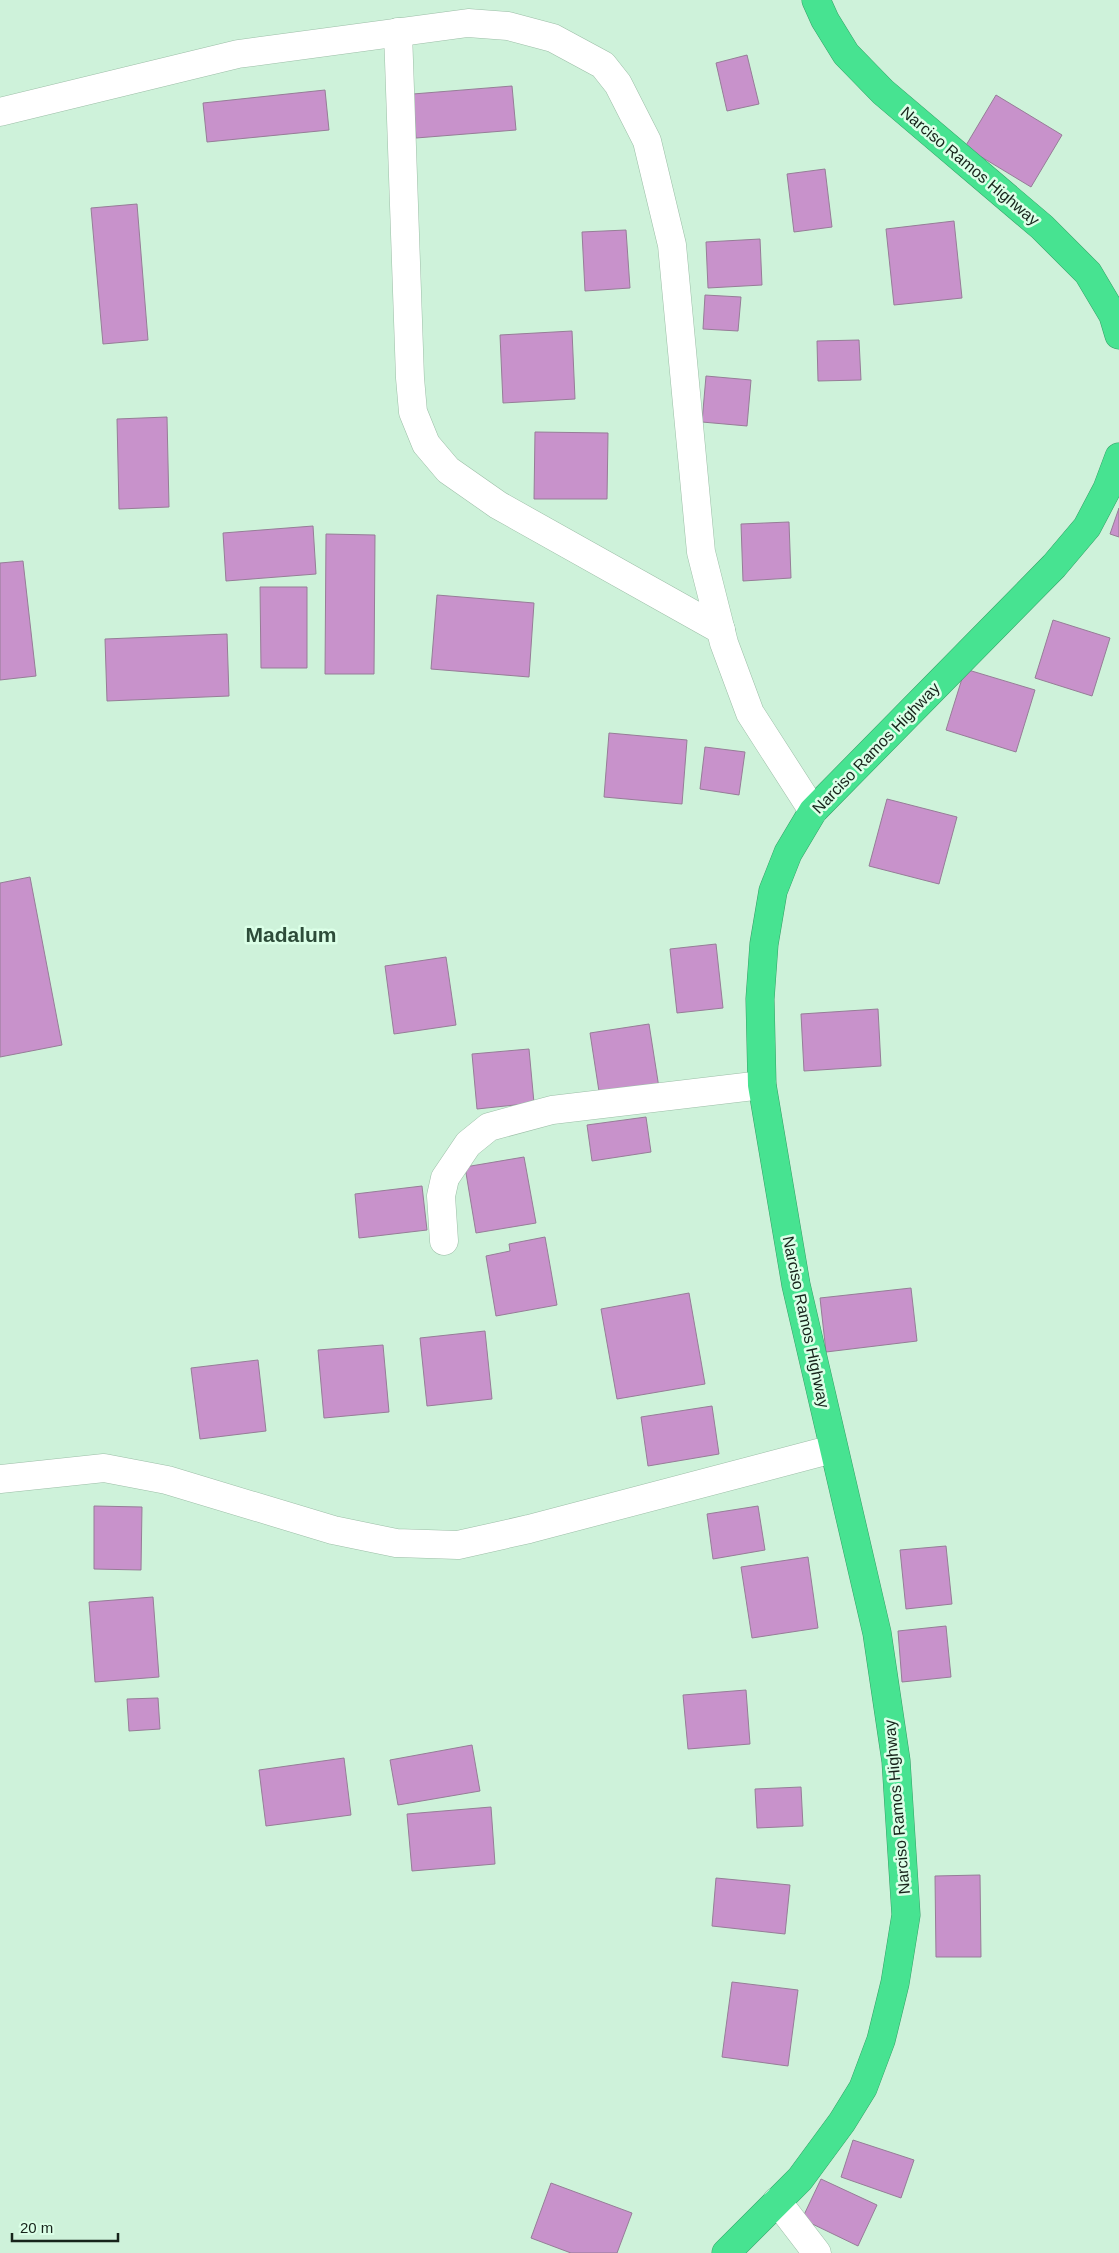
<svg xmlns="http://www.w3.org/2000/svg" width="1119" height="2253" viewBox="0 0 1119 2253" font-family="Arial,sans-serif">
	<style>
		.building { fill: #c892cb; stroke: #967d97 }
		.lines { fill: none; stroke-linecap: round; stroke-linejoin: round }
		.street-casing { stroke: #9cbea7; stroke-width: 29 }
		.secondary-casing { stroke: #9cbea7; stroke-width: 29 }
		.highway-casing { stroke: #36a068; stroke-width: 29 }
		.street { stroke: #fff; stroke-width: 28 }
		.secondary { stroke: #fff; stroke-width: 28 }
		.highway { stroke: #47e391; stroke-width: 28 }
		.labels { text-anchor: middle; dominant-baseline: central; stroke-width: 5; stroke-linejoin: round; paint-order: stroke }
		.street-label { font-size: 16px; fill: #17241b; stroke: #dbffe7 }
		.district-label { font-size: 21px; font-weight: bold; fill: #2d4c39; stroke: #dbffe7 }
	</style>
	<rect width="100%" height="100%" fill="#cef2da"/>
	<path class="building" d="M747,55L759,104L727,111L716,63Z
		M512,86L516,130L416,138L413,94Z
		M325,90L329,130L207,142L203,103Z
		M996,95L1062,135L1031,187L965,147Z
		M825,169L832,227L794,232L787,174Z
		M137,204L148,340L103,344L91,208Z
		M954,221L962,298L894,305L886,229Z
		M626,230L630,288L585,291L582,232Z
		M760,239L762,285L708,288L706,242Z
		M705,295L741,297L738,331L703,329Z
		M572,331L575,399L503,403L500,335Z
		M859,340L861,380L818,381L817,341Z
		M706,376L751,380L747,426L702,422Z
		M167,417L169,507L119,509L117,419Z
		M535,432L608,433L607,499H534Z
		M1119,508V537L1110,534Z
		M789,522L791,578L743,581L741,524Z
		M313,526L316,574L226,581L223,533Z
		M326,534L375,535L374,674H325Z
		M23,561L36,676L0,680V563Z
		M260,587H307V668H261Z
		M437,595L534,603L529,677L431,669Z
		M1053,620L1110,638L1092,696L1035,678Z
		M227,634L229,696L107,701L105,639Z
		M965,669L1035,690L1016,752L946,730Z
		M609,733L687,740L682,804L604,797Z
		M705,747L745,752L739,795L700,789Z
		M887,799L957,817L939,884L869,866Z
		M30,877L62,1045L0,1057V883Z
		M716,944L723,1008L677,1013L670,949Z
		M446,957L456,1025L394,1034L385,966Z
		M878,1009L881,1066L804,1071L801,1014Z
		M649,1024L659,1088L600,1098L590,1033Z
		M529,1049L534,1103L477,1109L472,1054Z
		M646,1117L651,1152L592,1161L587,1125Z
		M524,1157L536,1223L476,1233L465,1167Z
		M422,1186L427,1230L359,1238L355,1194Z
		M545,1237L557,1305L496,1316L486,1256L510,1251L509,1244Z
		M911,1288L917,1341L826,1352L820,1298Z
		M689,1293L705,1384L617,1399L601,1309Z
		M485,1331L492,1399L427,1406L420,1338Z
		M383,1345L389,1412L324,1418L318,1350Z
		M258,1360L266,1431L200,1439L191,1368Z
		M712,1406L719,1454L648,1466L641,1417Z
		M94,1506L142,1507L141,1570L94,1569Z
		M758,1506L765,1550L713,1559L707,1514Z
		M946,1546L952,1604L906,1609L900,1550Z
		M808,1557L818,1628L752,1638L741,1567Z
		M153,1597L159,1677L95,1682L89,1602Z
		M946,1626L951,1677L902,1682L898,1631Z
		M746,1690L750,1744L688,1749L683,1695Z
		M158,1698L160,1729L129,1731L127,1699Z
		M472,1745L480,1791L398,1805L390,1760Z
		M344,1758L351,1815L266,1826L259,1770Z
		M801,1787L803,1826L757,1828L755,1789Z
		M491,1807L495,1864L412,1871L407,1814Z
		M980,1875L981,1957H936L935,1876Z
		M716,1878L790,1885L785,1934L712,1926Z
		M732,1982L798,1990L788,2066L722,2057Z
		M853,2140L914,2160L901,2198L841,2177Z
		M821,2179L877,2205L858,2246L802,2219Z
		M551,2183L632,2213L617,2253H571L531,2238Z"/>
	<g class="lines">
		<g class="street-casing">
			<path id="street" d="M398,32L410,378L413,412L426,444L448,470L498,505L721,630
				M444,1241L441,1196L445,1178L468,1144L489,1127L552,1110L762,1085
				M0,1479L104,1468L167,1480L333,1530L396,1543L458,1545L529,1529L833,1449
				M777,2201L817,2253"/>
		</g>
		<g class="secondary-casing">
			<path id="secondary" d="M0,112L238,54L468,23L508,26L553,38L603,65L618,84L647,141L672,245L701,552L724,643L750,713L813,811"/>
		</g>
		<g class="highway-casing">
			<path id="highway" d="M816,0L825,20L846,54L883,92L1042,227L1088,273L1113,315L1119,335
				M726,2253L800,2179L842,2122L863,2088L881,2040L895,1983L906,1915L896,1761L877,1633L796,1285L762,1085L760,999L764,944L773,891L788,853L813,811L1054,566L1087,527L1107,489L1119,457"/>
		</g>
		<use href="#street" class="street"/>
		<use href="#secondary" class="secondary"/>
		<use href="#highway" class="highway"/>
	</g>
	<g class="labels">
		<g class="street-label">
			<text transform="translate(970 166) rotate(40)">Narciso Ramos Highway</text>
			<text transform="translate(876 748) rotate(-46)">Narciso Ramos Highway</text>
			<text transform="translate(806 1322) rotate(78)">Narciso Ramos Highway</text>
			<text transform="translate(897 1807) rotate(-95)">Narciso Ramos Highway</text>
		</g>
		<g class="district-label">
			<text x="291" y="934">Madalum</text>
		</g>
	</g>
	<path d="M12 2233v8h106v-8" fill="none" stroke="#17241b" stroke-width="2.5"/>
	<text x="20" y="2233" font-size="15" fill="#17241b" stroke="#dbffe7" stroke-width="4" paint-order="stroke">20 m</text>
</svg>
